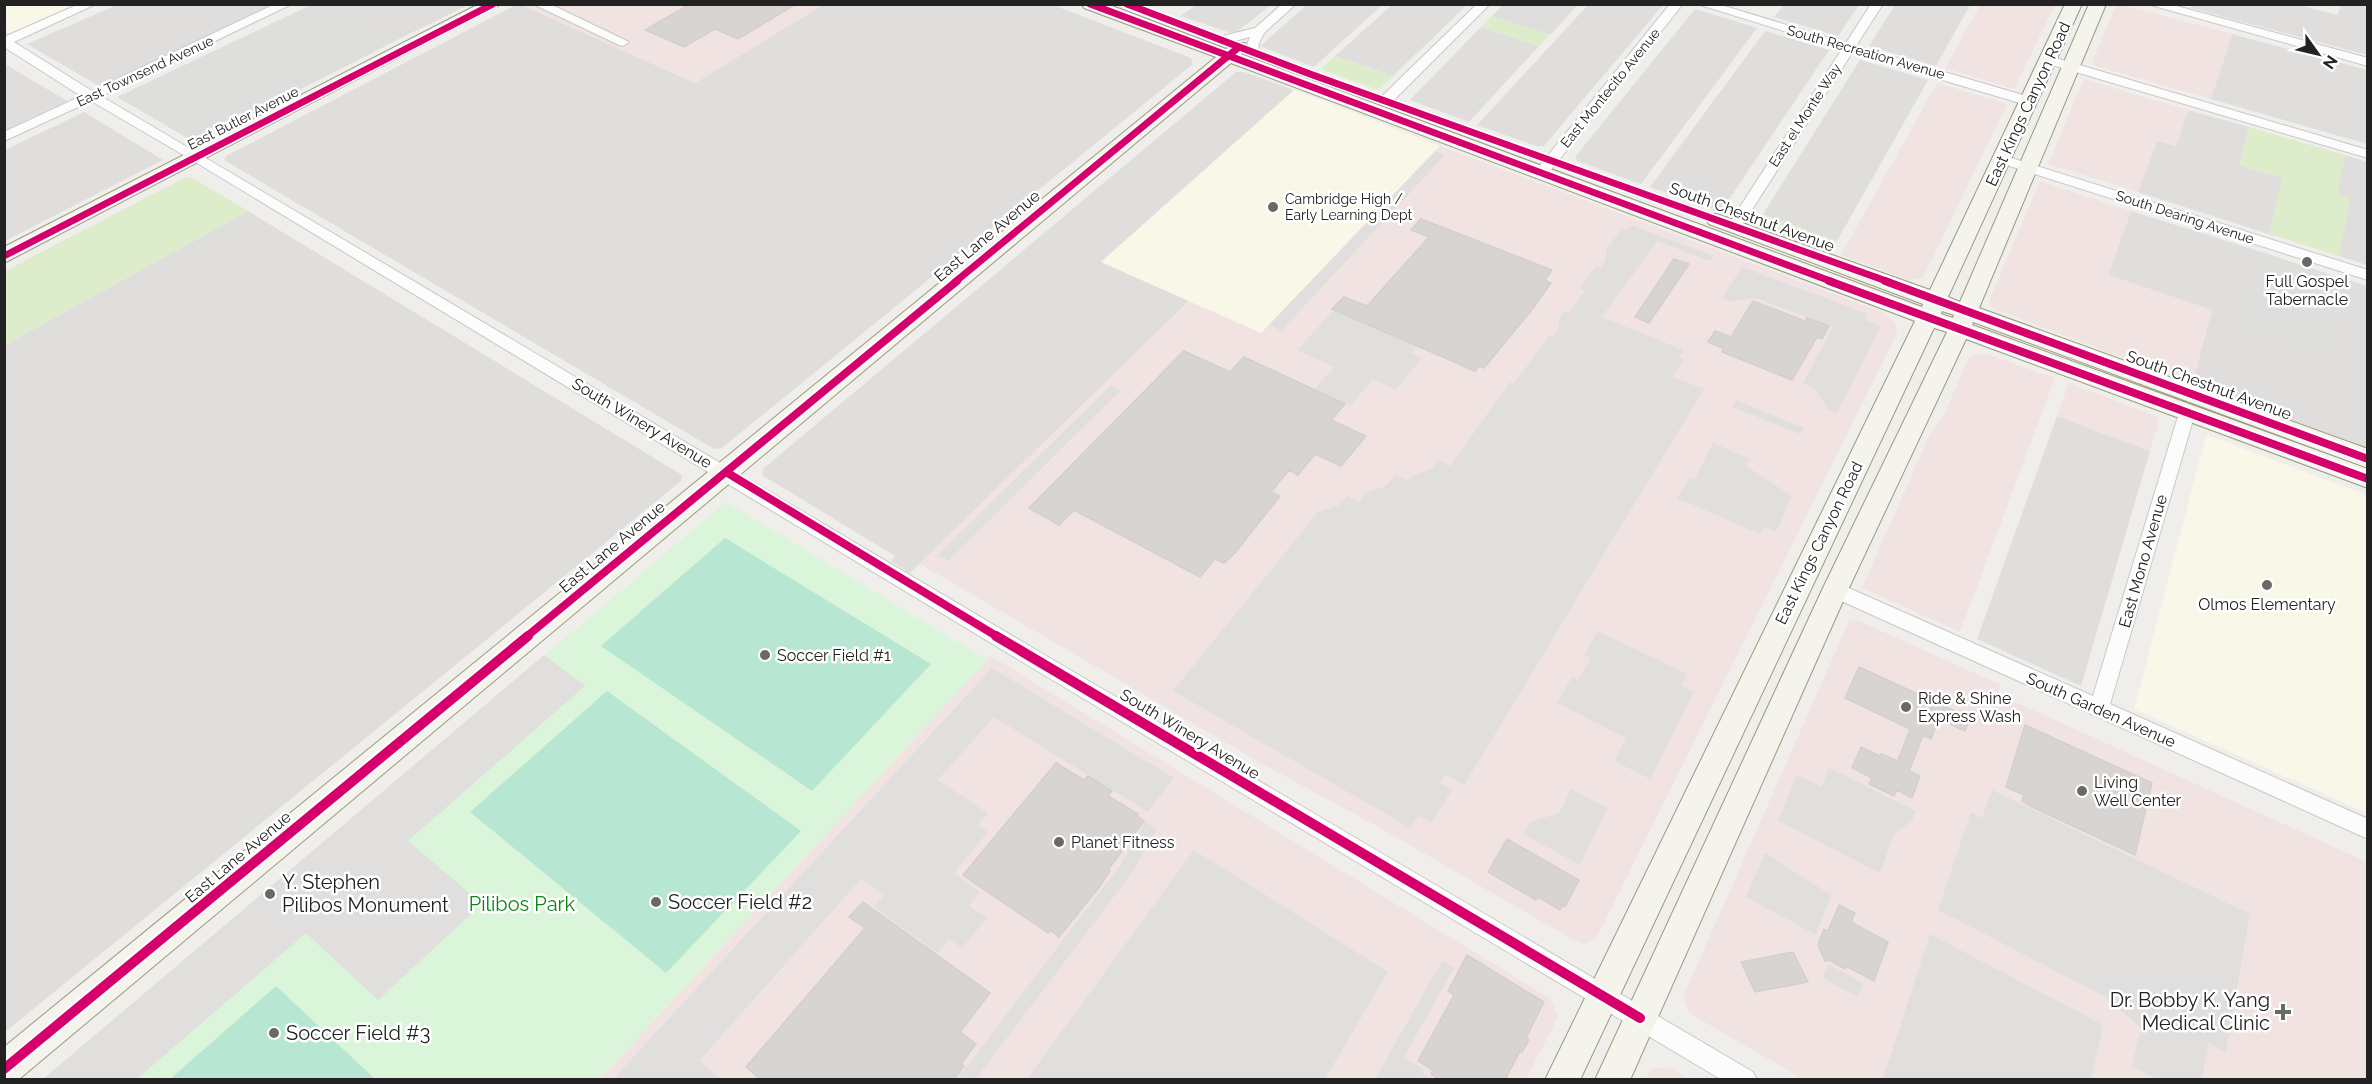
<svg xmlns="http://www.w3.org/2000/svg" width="2372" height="1084" viewBox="0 0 2372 1084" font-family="Raleway,sans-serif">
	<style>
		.residential { fill: #dfdedc }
		.commercial { fill: #f1e3e1 }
		.education { fill: #f8f7e8 }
		.religious { fill: #dededc }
		.grass { fill: #ddeccb }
		.park { fill: #daf5da }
		.pitch { fill: #b7e6d2 }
		.parking { fill: #e0dfde }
		.building { fill: #d7d4d2; stroke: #d3d0cc; stroke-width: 1.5 }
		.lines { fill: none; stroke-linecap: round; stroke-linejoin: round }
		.street-casing { stroke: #c9c8c7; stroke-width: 2 }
		.secondary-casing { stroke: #999a82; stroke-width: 2 }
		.street { fill: #fdfcfc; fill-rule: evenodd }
		.secondary { fill: #f4f4ed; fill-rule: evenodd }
		.cycleway-far2-casing { stroke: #fff; stroke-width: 10 }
		.cycleway-far1-casing { stroke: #fff; stroke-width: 12 }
		.cycleway-casing { stroke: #fff; stroke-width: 14 }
		.cycleway-far2 { stroke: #d6006c; stroke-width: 7 }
		.cycleway-far1 { stroke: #d6006c; stroke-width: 8 }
		.cycleway { stroke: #d6006c; stroke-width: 10 }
		.poi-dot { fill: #6a6968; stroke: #fff; stroke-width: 2 }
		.labels { text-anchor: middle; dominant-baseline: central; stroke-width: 5; stroke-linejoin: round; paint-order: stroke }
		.far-street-label { font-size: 14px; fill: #222; stroke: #fff }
		.far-poi-label { font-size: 14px; fill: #222; stroke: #fff; text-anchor: start }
		.street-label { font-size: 16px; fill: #222; stroke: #fff }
		.poi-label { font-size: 16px; fill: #222; stroke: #fff; text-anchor: start }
		.near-poi-label { font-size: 20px; fill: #222; stroke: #fff; text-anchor: start }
		.near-park-label { font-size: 20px; fill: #0c8416; stroke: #fff }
	</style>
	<rect width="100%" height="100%" fill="#f0eeeb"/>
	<path class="residential" d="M823,4L1053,5L1191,58L1193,64L722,448L714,449L224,160L226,156L516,5H522L695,83Z
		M2193,4L2298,5L2338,15L2341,5H2367V55L2191,8Z
		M117,5H275L99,86L27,44Z
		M317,5H468L393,42Z
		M1196,5H1271L1234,34L1181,16Z
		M1307,5V4L1382,5L1314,67L1260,46Z
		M1392,5H1467L1393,76L1335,56Z
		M1503,5H1578L1550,35L1492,16Z
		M1588,5H1663L1544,146H1536L1477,125Z
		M1784,5V4L1859,5L1838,36L1774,17Z
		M1895,5V4L1970,5L1936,66L1869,46Z
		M1695,9L1757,28L1641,184L1577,161L1575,157Z
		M1481,27L1539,46L1469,122L1410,100Z
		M1765,31L1829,50L1722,210H1716L1650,187Z
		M2232,34L2367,70V144L2211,99Z
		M1860,60L1928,80L1837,241L1763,214Z
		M4,64H5L67,101L5,130Z
		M1236,72H1244L1294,90L1102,262L1189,301L910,573L891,561L895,556L762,475L764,468Z
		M2188,110L2249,127L2239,165L2283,178L2269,234L2138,192L2157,140L2176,146Z
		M84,112L163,160L5,241V150Z
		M2345,155L2367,162V265L2339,256L2350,199L2337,194Z
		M248,211L682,475L681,481L5,1032V345Z
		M2131,211L2265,253L2248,322L2321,347L2335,276L2367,286V448L2192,384L2212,310L2108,275Z
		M2057,416L2150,451L2081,686L1977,639Z"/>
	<path class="commercial" d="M522,5H823L695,83Z
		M1980,5H2055L2014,89L1945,68Z
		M2116,5H2123L2232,34L2211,99L2096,66L2092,62Z
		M2084,79L2188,110L2176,146L2157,141L2138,192L2048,164Z
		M1937,83L2007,104L1923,278L1909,280L1841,255Z
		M1440,146L1882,312L1894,321L1897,328L1896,336L1596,939L1583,944L1570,938L1382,829L1264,765L920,564L1189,301L1261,333Z
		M2040,181L2131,211L2108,275L2212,310L2192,384L1992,308L1989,301Z
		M1986,354L2055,378L1960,632L1862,588L1928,438L1944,415L1968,359L1973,355Z
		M2069,383L2158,417L2159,420L2150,451L2057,416Z
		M1857,620L2001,685L1998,694L2367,862V1079H1803L1689,1013L1683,997L1849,621Z
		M991,656L1551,999L1558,1017L1526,1079L599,1080Z
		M1668,1067L1689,1079H1647L1651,1069Z"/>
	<path class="education" d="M5,5H81L11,34L5,30Z
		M1294,90L1440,146L1261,333L1101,262Z
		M2206,436L2213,437L2367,495V813L2134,709Z"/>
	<path class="religious" d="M311,5H317L393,42L196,143L117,97Z
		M2265,253L2335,276L2321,347L2248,322Z"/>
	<path class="grass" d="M1492,16L1550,35L1539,46L1481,27Z
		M1335,56L1393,76L1381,88L1375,89L1321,69Z
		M2249,127L2345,155L2337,194L2350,198L2339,256L2269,234L2283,178L2239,165Z
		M191,177L248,211L5,345V271L184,178Z
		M1763,214L1837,241L1831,252L1761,227L1758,222Z"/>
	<path class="park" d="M726,502L987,660L599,1079L43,1080Z"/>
	<path class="pitch" d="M725,538L931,664L812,791L601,646Z
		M607,691L801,831L666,973L470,812Z
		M276,986L375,1079H170Z"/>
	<path class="parking" d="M1435,151L1445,155L1281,331L1269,325Z
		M1630,225L1714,256L1710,261L1657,241L1602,317L1683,350L1679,357L1684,360L1673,377L1704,389L1464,785L1445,775L1440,783L1452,790L1431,823L1418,815L1410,828L1173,691L1318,512L1339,505L1348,496L1358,502L1366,493L1386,486L1395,475L1408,481L1412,476L1432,468L1438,460L1450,466L1510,382L1514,384L1549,336L1553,337L1558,330L1560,316L1563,311L1569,313L1585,291L1580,288L1596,266L1600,268L1605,261L1607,249L1622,228L1626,230Z
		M1742,267L1868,314L1866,320L1881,326L1837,413L1828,409L1813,387L1803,383L1833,327L1756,298L1731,301L1722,298Z
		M1334,310L1417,346L1411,353L1422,358L1396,390L1373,379L1350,406L1315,389L1334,367L1297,350Z
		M1111,385L1121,390L948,561L938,555Z
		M1736,400L1804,428L1800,434L1732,407Z
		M1713,443L1750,459L1746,466L1792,496L1776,532L1764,527L1760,534L1677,498L1689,478L1694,480Z
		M1598,631L1687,674L1681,685L1694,692L1650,779L1614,761L1626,738L1557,703L1572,677L1578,680L1591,658L1584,655Z
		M544,655L585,686L408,841L482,904L378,1000L306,933L137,1079H43Z
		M992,668L1174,778L1148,812L994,717L938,780L988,813L978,825L988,832L954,873L980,892L969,906L987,918L962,948L949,939L937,953L874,907L884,895L861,879L699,1061L721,1079H613Z
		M1829,768L1916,811L1912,821L1894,834L1880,873L1778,821L1797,775L1822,787Z
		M1571,789L1608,808L1580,865L1523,834L1530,822L1559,813Z
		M1992,790L2250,914L2226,1052L2209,1043L2202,1079H2156L2132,1066L2141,1028L2106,997L1938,910L1971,812L1982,818Z
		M1145,822L1157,829L1131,874L976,1079H957L1119,867Z
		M1194,850L1388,972L1325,1079H1027Z
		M1765,853L1831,895L1816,935L1746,897Z
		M1930,934L2103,1025L2091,1079H1883Z
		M1442,961L1454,968L1404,1057L1424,1070L1423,1073L1432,1079H1375Z
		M1828,964L1863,983L1858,997L1823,978Z"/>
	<path class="building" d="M690,4H796L738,39L715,29L684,47L645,30Z
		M1421,219L1552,270L1545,280L1551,283L1534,307L1484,368L1479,366L1475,371L1332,309L1344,297L1367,306L1429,237L1411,230Z
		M1674,259L1689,264L1649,323L1635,317Z
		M1753,301L1805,321L1807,318L1829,326L1822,339L1817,337L1792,380L1722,352L1724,349L1708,342L1715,331L1731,337Z
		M1184,351L1230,372L1244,357L1345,404L1331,420L1366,436L1341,466L1315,454L1298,475L1289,470L1271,492L1280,496L1235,553L1224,563L1215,559L1200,577L1074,510L1059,525L1029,508Z
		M1859,667L1970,718L1965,731L1939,719L1931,739L1923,735L1909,771L1920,776L1912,798L1897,790L1894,796L1869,784L1872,778L1852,768L1861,747L1880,756L1881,754L1898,761L1910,729L1845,698Z
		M2025,725L2152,783L2135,855L2032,807L2022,801L2024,795L2006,787Z
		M1056,763L1084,780L1088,776L1112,791L1108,796L1138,814L1137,816L1144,821L1108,870L1110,871L1100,886L1059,937L1050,930L1048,933L963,875Z
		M1507,839L1579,880L1565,907L1562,905L1560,910L1538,897L1536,900L1488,872Z
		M863,902L990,993L960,1032L976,1044L961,1064L964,1066L954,1080H761L746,1067L865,928L849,917Z
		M1839,905L1855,913L1851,922L1888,942L1874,981L1846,966L1845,969L1829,960L1825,961L1818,945L1824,929L1828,931Z
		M1793,952L1808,982L1755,992L1741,962Z
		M1467,955L1544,1002L1526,1038L1529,1040L1522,1052L1520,1051L1505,1080H1439L1431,1074L1433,1070L1418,1061L1454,995L1448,991Z"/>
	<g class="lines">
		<g class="street-casing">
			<path id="street" d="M79,4H96L14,42L92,91L275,4H292L101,96L1038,651L1753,1072L1757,1080H1722L1024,663L192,160L91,101L4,141V132L81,96L4,47V37Z
				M533,4H550L629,42L623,46L619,45Z
				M1282,4H1296L1264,33L1259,43L1258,55H1250C1246,49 1247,43 1250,37L1223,44L1217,40L1219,37L1255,28Z
				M1477,4H1490L1390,104H1380L1378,101L1380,98Z
				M1670,4H1683L1547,175H1537L1535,172L1537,169Z
				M1697,4H1718L1846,43L1871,4H1883L1856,46L2033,98L2035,101L2033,104H2023L1852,53L1739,230H1729L1727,227L1842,49Z
				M2147,4H2169L2368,58V66Z
				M2049,56L2368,150V158L2045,63L2043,60Z
				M2002,155L2368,270V280L1997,162L1995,159Z
				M2187,407L2193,409L2195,413L2110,704L2368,819V839L1828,595L1826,590L1828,585L1835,583L1842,585L2093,696L2179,413L2181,409Z"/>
		</g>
		<g class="secondary-casing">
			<path id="secondary" d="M479,4H501L4,263V247Z
				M1082,4H1107L1226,49L1233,43H1245L1248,47L1241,54L1922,307L1923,304L1709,224L1706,220L1709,216L1716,214L1723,216L1930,290L2065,4H2082L1948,297L1960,302L2089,4H2106L1979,308L2368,449V468L1973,322L1972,325L2368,469V488L1966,339L1848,590L1630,1080H1595L1822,590L1947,332L1934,328L1580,1080H1545L1915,321L1231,63L18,1080H4V1047L1216,57L1084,8ZM1942,311L1954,315L1953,318L1941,314Z"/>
		</g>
		<use href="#street" class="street"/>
		<use href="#secondary" class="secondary"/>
		<g class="cycleway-far2-casing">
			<path id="cycleway-far2" d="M1090,4L1833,282
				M1127,4L1310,74L1889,282
				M4,256L493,4
				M955,282L1239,47"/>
		</g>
		<g class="cycleway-far1-casing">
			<path id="cycleway-far1" d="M1829,281L2368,479
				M1885,281L2368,459
				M726,472L998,637
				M526,637L957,281"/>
		</g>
		<g class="cycleway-casing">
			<path id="cycleway" d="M996,636L1640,1018
				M4,1069L528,636"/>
		</g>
		<use href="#cycleway-far2" class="cycleway-far2"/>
		<use href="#cycleway-far1" class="cycleway-far1"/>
		<use href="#cycleway" class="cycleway"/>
	</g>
	<g class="poi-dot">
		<circle cx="1273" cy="207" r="6"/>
		<circle cx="2307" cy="262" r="6"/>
		<circle cx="2267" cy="585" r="6"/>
		<circle cx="765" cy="655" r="6"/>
		<circle cx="1906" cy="707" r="6"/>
		<circle cx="2082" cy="791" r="6"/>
		<circle cx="1059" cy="842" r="6"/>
		<circle cx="270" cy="894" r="6"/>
		<circle cx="656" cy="902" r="6"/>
		<path d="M2280 1003h6v6h6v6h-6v6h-6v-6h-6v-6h6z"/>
		<circle cx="274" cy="1033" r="6"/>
	</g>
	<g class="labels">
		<g class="far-street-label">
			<text transform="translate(1866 52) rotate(16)">South Recreation Avenue</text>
			<text transform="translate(145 71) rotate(-25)">East Townsend Avenue</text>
			<text transform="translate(1610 88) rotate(-51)">East Montecito Avenue</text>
			<text transform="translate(1805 115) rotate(-57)">East el Monte Way</text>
			<text transform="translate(243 118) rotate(-27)">East Butler Avenue</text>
			<text transform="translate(2185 217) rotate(18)">South Dearing Avenue</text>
		</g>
		<g class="far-poi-label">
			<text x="1285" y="199">Cambridge High /<tspan x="1285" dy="16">Early Learning Dept</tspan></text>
		</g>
		<g class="street-label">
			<text transform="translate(2028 104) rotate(-65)">East Kings Canyon Road</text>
			<text transform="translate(1752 217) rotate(20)">South Chestnut Avenue</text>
			<text transform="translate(987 236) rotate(-40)">East Lane Avenue</text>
			<text transform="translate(2209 385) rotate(20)">South Chestnut Avenue</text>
			<text transform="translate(642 423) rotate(31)">South Winery Avenue</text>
			<text transform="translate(1819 543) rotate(-64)">East Kings Canyon Road</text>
			<text transform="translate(612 547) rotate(-40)">East Lane Avenue</text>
			<text transform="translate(2143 561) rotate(-74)">East Mono Avenue</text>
			<text transform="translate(2101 710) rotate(24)">South Garden Avenue</text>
			<text transform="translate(1190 734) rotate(31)">South Winery Avenue</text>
			<text transform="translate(238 857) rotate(-40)">East Lane Avenue</text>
		</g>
		<g class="poi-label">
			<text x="2307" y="281" text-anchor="middle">Full Gospel<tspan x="2307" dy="18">Tabernacle</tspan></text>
			<text x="2267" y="604" text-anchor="middle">Olmos Elementary</text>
			<text x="777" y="655">Soccer Field #1</text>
			<text x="1918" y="698">Ride &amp; Shine<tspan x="1918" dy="18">Express Wash</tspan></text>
			<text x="2094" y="782">Living<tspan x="2094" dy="18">Well Center</tspan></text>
			<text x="1071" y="842">Planet Fitness</text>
		</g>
		<g class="near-poi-label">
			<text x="282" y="882">Y. Stephen<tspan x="282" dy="23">Pilibos Monument</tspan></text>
			<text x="668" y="902">Soccer Field #2</text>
			<text x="2270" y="1000" text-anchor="end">Dr. Bobby K. Yang<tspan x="2270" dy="23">Medical Clinic</tspan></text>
			<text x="286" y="1033">Soccer Field #3</text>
		</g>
		<g class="near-park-label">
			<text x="522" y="904">Pilibos Park</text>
		</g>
	</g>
	<rect width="2372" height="1084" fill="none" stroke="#222222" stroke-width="12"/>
	<g transform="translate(2318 54) rotate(124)" stroke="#ffffff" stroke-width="4.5" paint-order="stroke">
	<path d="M0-4.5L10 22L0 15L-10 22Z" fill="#222222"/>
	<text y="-9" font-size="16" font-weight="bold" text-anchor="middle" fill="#222222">N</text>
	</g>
</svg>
